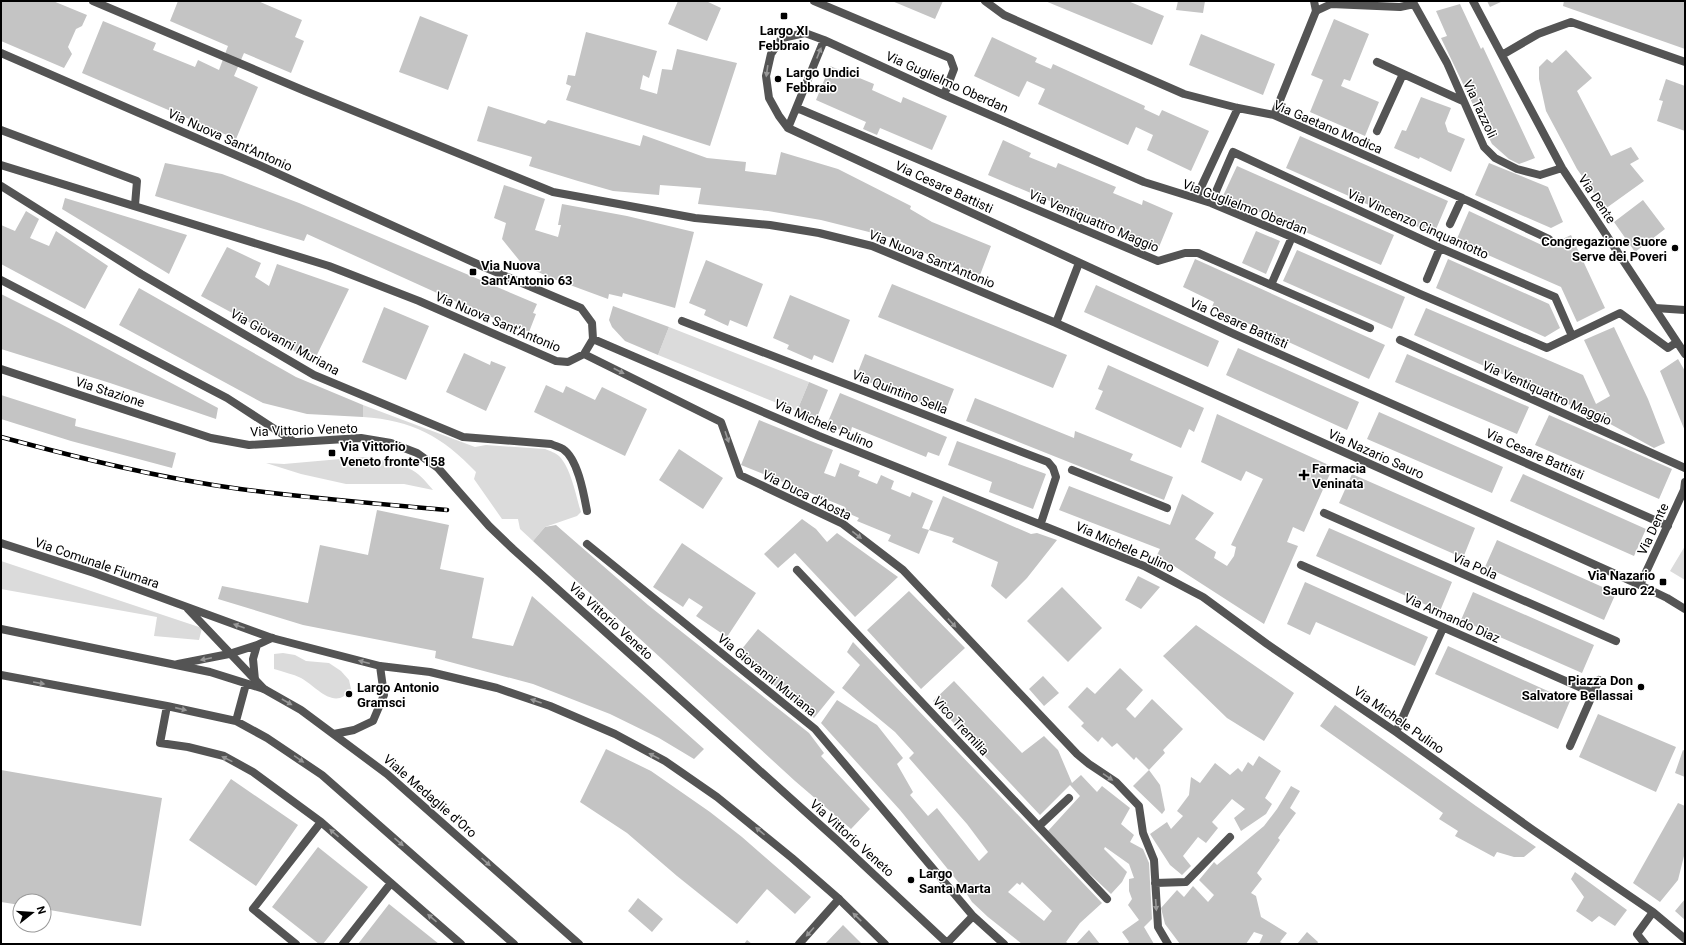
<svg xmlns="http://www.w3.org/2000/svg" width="1686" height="945" viewBox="0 0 1686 945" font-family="Roboto,sans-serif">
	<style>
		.green { fill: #dbdbdb }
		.building { fill: #c4c4c4; fill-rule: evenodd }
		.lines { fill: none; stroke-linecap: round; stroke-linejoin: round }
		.service { stroke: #545454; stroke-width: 8 }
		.pedestrian { stroke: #545454; stroke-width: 8 }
		.minor { stroke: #545454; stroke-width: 8 }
		.tertiary { stroke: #545454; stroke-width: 8 }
		.rail-casing { stroke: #000; stroke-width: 4.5 }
		.rail { stroke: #fff; stroke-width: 3; stroke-dasharray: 9; stroke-linecap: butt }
		.oneway { fill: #989898 }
		.poi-dot { fill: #000; stroke: #fff; stroke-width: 1.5 }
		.labels { text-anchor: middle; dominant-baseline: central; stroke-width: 3; stroke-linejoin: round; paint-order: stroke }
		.poi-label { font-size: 13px; font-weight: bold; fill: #000; stroke: #fff; text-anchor: start }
		.street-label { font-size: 13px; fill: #000; stroke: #fff }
	</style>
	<rect width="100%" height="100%" fill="#fff"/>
	<path class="green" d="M669,327L809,382L797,411L658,355Z
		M363,405L475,447L486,445L545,449C550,451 556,453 559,456C571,468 576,496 581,512L577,516L545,527L533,541L520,529L518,519H502L474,479L476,472C443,437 412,420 363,417Z
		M363,457C378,460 398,462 412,470C421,475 427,483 433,490L404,484H346L301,474L266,463L284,464Z
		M1685,546V580L1670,571Z
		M1,561L202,628L199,640L154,636L157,617L1,589Z
		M283,653L295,655L306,661L329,663L341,671L349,680L351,689C335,712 317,687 301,678C293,674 283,672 274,669V654Z"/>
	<path class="building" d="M1,1H53L87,15L82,26L76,29L68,47L72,54L64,68L1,41Z
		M178,1H258L302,20L295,37L304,41L291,73L244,53L234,76L258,87L236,139L82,73L103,21L156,43L153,50L195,67L198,60L219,70L228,46L170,21Z
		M678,1H706L721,8L707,41L668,24Z
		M892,1H943L935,19Z
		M1045,1H1128L1164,16L1152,45Z
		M1178,1H1205L1203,13L1176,10Z
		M1487,1H1503L1490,7Z
		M1564,1H1685V49L1563,6Z
		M1460,4L1481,49L1483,47L1535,158L1519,164L1509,159L1492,144L1488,136L1441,38L1447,36L1436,11Z
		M420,16L468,35L448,90L399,72Z
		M1334,19L1369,34L1350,81L1344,79L1341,86L1379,102L1365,136L1310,112L1323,80L1311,75Z
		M586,32L657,51L649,78L643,75L640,89L657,94L662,69L672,70L677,49L737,63L710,146L566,100L571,86L566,84L568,75L575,76Z
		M1201,34L1275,64L1263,95L1189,65Z
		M992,37L1037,58L1035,62L1051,69L1053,64L1145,106L1144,109L1159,116L1162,110L1209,131L1191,171L1147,150L1153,135L1136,127L1128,145L1038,104L1045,89L1027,81L1019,97L974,76Z
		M1566,50L1592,78L1577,91L1611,156L1631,147L1639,159L1630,164L1644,181L1605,209L1577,169L1546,111L1539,79V67L1547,59L1552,63Z
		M830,66L874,84L872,90L901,103L903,97L947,116L932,150L880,128L877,135L863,129L866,122L816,100Z
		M1666,79L1685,86V131L1657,121L1663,101L1659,100Z
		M1421,97L1451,108L1445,123L1448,132L1465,139L1451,172L1420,157L1419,159L1394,148L1402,130L1406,131Z
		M488,106L545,124L548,120L640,146L643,135L707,158L746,162L745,171L776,175L781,152L838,169L911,206L910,209L932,222L991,246L980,275L920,251L893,238L821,220L768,211L698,204L701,188L660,185L659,195L613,191L578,181L529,166L532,157L477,141Z
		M1300,136L1448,201L1434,234L1286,168Z
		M1003,140L1031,153L1029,157L1056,168L1058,163L1116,187L1113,193L1142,205L1143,200L1173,213L1159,247L988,175Z
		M165,163L222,174L299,203L537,304L533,313L536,314L529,332L479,312L307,234L304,241L155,196Z
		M1489,163L1548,187L1563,222L1551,228L1475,195Z
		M1237,166L1394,235L1381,265L1223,196Z
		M504,185L545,199L535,230L558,237L561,225H558L562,204L627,216L694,232L675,308L623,293L622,297L609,294L608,299L551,278L523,265L502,239L506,223L494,218Z
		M65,198L187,235L169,274L62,209Z
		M1643,200L1665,229L1635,252L1614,222Z
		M26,211L39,219L30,238L49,246L56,231L108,266L85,309L1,264V225L15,231Z
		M1469,211L1546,247L1571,235L1605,308L1577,322L1561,287L1456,241Z
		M1256,231L1280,241L1266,274L1242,263Z
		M227,247L261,263L255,277L269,286L277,264L349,289L313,363L247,321L201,296Z
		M1297,250L1405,297L1392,329L1283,281Z
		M1195,259L1385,345L1369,379L1212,307L1214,302L1183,287Z
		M1448,259L1549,304L1560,328L1545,337L1436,288Z
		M706,260L763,284L747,327L730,320L728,326L704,315L706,310L689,303Z
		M892,284L1067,355L1053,388L878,317Z
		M1096,285L1219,341L1208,367L1084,312Z
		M139,288L296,377L363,405V417L307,414L263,403L119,325Z
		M1,294L59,323L218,408L216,419L110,383L1,349Z
		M790,295L850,320L833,363L814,355L812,360L787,349L789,345L773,338Z
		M613,306L669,327L658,355L625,341L612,327L609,320Z
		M384,307L429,326L406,380L362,362Z
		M1426,308L1583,375L1596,404L1610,396L1584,340L1614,327L1648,399L1665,443L1654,448L1603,420L1527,385L1414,335Z
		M1238,348L1359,402L1347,430L1226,375Z
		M464,353L490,365L491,361L506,367L486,411L446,392Z
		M865,354L954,389L945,412L856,377Z
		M1407,354L1529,407L1517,434L1395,382Z
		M1678,359L1685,371V431L1660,371Z
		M1108,365L1204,408L1194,432L1189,429L1181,448L1095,409L1103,391L1098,389Z
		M809,382L828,390L816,420L797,411Z
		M546,385L563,393L566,386L595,400L602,387L647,409L625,456L534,412Z
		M840,393L947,437L939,456L928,452L926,457L852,427L850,434L827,424Z
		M1,395L76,419L75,426L176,453L172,468L71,441L1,419Z
		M975,398L1074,438L1075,431L1133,454L1130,460L1173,477L1164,500L966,421Z
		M1379,412L1503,467L1492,493L1367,439Z
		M1217,414L1333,467L1304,532L1293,527L1287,542L1298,546L1264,624L1157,555L1160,549L1059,510L1069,486L1170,525L1182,494L1214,513L1195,539L1216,552L1214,558L1227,566L1234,556L1236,547L1231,545L1263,479L1246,471L1241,481L1201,462Z
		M1549,415L1672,469L1659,499L1535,445Z
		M759,420L833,450L824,473L835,477L840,463L860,471L858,476L877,484L881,475L894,481L891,489L910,497L912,492L933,501L922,528L929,530L943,496L1031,534L1037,533L1057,540L1027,578L1006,599L991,586L998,562L952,542L954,538L929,530L919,554L888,541L891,535L857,521L859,518L843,511L845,507L741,465Z
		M957,441L1046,474L1033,509L989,492L992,482L948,465Z
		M679,449L723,478L703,509L659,480Z
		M1352,474L1475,528L1463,558L1339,503Z
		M1523,474L1646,529L1634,556L1510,501Z
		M377,510L449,525L440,569L484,578L472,638L513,646L532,596L704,749L694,759L659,738L610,714L533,684L435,658L436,651L303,625L218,599L222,586L308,603L320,545L368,555Z
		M802,519L816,529L827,542L837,533L898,577L855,617L795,553L778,568L764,554Z
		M556,525L648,605L809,733L824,753L821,756L870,809L851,829L795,781L533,541L545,527Z
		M1329,528L1452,582L1440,611L1316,556Z
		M1497,540L1616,593L1604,620L1485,567Z
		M682,543L756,593L727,637L696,616L703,607L689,598L683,607L653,587Z
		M1138,576L1160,587L1141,609L1125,600Z
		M1305,582L1428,637L1415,666L1316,622L1310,635L1287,624Z
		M1062,587L1102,628L1068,662L1027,621Z
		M909,591L965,648L921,689L867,630Z
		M1473,592L1594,645L1582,673L1461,620Z
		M1196,625L1294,693L1264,741L1227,718L1163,656Z
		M758,629L835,692L814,718L737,655Z
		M853,642L1102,903L1080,923L1066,942L1069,944H1022L988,917L972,902L963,888L900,810L821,723L837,700L877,725L903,758L897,764L913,792L910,795L928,816L937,808L979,861L988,852L967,824L909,758L914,753L895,732L842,688L860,665L847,652ZM1022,882L1052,911L1044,921L1008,892L1017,883L1020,885Z
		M1448,646L1570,701L1558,729L1435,674Z
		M1120,668L1143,690L1126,709L1135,718L1152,699L1183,729L1163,750L1165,753L1149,770L1136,757L1134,760L1117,743L1112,747L1102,737L1098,742L1081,726L1084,723L1068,707L1087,687L1095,694Z
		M1043,676L1059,693L1044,706L1029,689Z
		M954,681L1022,753L1044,736L1058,750L1072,783L1081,775L1097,792L1102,786L1130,808L1121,824L1134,835L1130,842L1143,849L1149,863L1152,919L1144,927L1154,944H1127L1129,942L1122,932L1139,920L1128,905L1132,899L1129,891V879L1134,878L1129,864L1105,847L1104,849L1127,872L1122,882L1111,894L1077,862L1048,831L1080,796L1070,785L1040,815L933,701Z
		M1335,705L1476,806L1536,847L1524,857H1514L1497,852L1494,857L1455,836L1458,831L1439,819L1443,813L1320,726Z
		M1598,714L1676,747L1656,792L1579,757Z
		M606,749L651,771L710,812L742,837L811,897L795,914L767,889L737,924L677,876L627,833L580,802Z
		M1683,750L1685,751V777L1675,773Z
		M1259,756L1281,771L1265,798L1272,804L1266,814L1241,831L1234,818L1245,809L1232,799L1212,822L1218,828L1206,843L1198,837L1183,856L1191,866L1182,875L1170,865L1150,834L1167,822L1171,829L1183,816L1177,811L1189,795L1191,777L1200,783L1215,763L1230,775L1238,768L1242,772L1248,762L1253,766Z
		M1,770L162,798L141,926L44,909V901H20V905L1,902Z
		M1149,770L1160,785L1165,810L1162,814L1133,786Z
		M231,779L298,825L256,886L189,840Z
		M1291,786L1300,791L1290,808L1296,813L1278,838L1280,840L1257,873L1262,879L1251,893L1256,896L1261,917L1287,933L1280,942L1284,944H1259L1263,935L1254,932L1246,944H1180L1165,924L1161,908L1177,890L1184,897L1193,886L1208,902L1214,895L1199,880L1214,862L1217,865L1264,826L1277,809Z
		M1678,803L1685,806L1684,856L1678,880L1660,902L1633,883Z
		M318,847L368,887L323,944H319L272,907Z
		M1575,872L1627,910L1615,926L1599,916L1592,922L1576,911L1584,897L1571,879Z
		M638,898L663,919L652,932L628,911Z
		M1685,899V920L1675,911Z
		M389,904L439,944H358Z
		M843,925L862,944H825Z
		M1089,930L1100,944H1076Z
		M1307,932L1318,942L1317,944H1297Z
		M747,940L752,944H744Z"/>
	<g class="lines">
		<path class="service" d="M1,130L137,181L135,205
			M1655,308L1685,310"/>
		<path class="pedestrian" d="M1314,1L1316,11
			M1072,470L1167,508
			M1324,513L1616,641
			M797,570L1107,899
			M1039,826L1069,798"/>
		<path class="minor" d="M93,1L305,91L553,192L695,218L770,225L819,233L872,246L1056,323L1640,585L1667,598L1685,609
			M814,1L950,58L954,69L944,95
			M985,1L1004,15L1184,94L1238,108L1274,115L1462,198L1549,239
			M1473,1L1562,168L1677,342L1668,348L1620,313L1547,348L1420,294L1292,237L1211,203L1144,182L944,95L824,40L805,33L782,38L771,54L766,76L769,98L779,116L788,128L1234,334L1668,526
			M1,53L261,166L484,267L581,308L592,323L593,339L584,354L568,362L556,361L419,301L329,266L1,165
			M1502,55L1538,34L1571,22L1685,62
			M1377,62L1463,101
			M797,108L1158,261L1185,253H1198L1370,328
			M1274,115L1316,11L1331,4L1400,7L1414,4L1447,63L1484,147L1495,158L1517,169L1540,175L1562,168
			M788,128L824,40
			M1377,131L1403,74
			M1,186L141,274L314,375L463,437L551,444C555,446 560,447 563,449C578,459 584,495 587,511
			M1196,198L1238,108
			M1211,203L1233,152L1440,248L1555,297L1572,336
			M1450,224L1462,198
			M1427,279L1440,248
			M1,280L227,398L293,441
			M1271,285L1292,237
			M682,321L1048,462L1053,468L1056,477L1041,523
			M1056,323L1079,263
			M593,339L819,436L1144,566L1203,597L1267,644L1396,732L1533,830L1653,912L1685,939
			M1400,340L1685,468
			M1677,342L1685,354
			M584,354L721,422L740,475L843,524L903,570L1077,754L1089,764L1116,782L1139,806L1143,833L1154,860L1158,927L1168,944
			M1,369L211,438L249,445L361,438L391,443L417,453L438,468L489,526L513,549L838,841L948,944
			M587,544L815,729L973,916L1004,944
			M1301,565L1593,693
			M1640,585L1684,490L1685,482
			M1,629L210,672L264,689
			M178,664L229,654L257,645
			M1,675L167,706L236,721L267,738L322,775L514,944
			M255,680L253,659L257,645L272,638
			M167,706L160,743L188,747L224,756L253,772L321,822L461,944
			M236,721L246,684
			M1396,732L1443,628
			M1570,746L1599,680
			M1155,883L1186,882L1230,837
			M947,943L973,916
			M296,944L253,909L321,822
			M343,944L391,883
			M799,944L839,899
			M1645,944L1637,934L1653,912"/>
		<path class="tertiary" d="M1,543L94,573L272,638L380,666L430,672L497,688L550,706L615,734L665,761L717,797L792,858L839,899L885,944
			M188,609L264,689L301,710L387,774L579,944
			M334,734L354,730L373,721L384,695L380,666"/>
		<g class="rail-casing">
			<path id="rail" d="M1,437C79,458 159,478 240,489C309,498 378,504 447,510"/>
		</g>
		<use href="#rail" class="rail"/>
	</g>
	<defs><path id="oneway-solid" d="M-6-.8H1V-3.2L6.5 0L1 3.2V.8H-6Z"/></defs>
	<g class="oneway">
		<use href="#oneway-solid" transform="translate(819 53) rotate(-68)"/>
		<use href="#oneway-solid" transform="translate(767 71) rotate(98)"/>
		<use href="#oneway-solid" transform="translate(619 371) rotate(27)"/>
		<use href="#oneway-solid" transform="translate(727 437) rotate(71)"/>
		<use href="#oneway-solid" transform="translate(857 535) rotate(38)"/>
		<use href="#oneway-solid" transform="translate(952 623) rotate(47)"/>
		<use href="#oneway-solid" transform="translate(239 626) rotate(-160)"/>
		<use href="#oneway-solid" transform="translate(206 659) rotate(168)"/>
		<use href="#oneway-solid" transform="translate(364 662) rotate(-165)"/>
		<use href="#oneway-solid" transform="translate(39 683) rotate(10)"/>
		<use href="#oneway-solid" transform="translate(536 701) rotate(-161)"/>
		<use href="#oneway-solid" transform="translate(287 702) rotate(30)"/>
		<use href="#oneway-solid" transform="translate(181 709) rotate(13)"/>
		<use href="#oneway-solid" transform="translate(654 756) rotate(-152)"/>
		<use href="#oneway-solid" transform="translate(227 759) rotate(-154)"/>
		<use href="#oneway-solid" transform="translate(299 759) rotate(34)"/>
		<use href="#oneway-solid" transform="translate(1108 777) rotate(34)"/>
		<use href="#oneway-solid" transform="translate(760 831) rotate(-140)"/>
		<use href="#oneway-solid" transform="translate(334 833) rotate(-139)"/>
		<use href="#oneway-solid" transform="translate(399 842) rotate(41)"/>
		<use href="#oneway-solid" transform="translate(486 862) rotate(42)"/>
		<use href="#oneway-solid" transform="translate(1156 905) rotate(86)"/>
		<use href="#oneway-solid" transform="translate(857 917) rotate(-136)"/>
		<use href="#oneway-solid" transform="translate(432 918) rotate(-139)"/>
		<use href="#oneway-solid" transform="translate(810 932) rotate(132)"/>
	</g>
	<g class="poi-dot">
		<rect x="780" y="12" width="8" height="8" rx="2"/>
		<circle cx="778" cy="79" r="4"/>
		<circle cx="1675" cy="248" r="4"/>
		<rect x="469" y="268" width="8" height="8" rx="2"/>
		<rect x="328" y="449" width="8" height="8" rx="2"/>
		<path d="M1302 469h4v4h4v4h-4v4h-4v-4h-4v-4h4z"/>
		<rect x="1659" y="578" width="8" height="8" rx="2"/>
		<circle cx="1641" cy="687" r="4"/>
		<circle cx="349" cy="694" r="4"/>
		<circle cx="911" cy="880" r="4"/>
	</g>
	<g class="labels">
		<g class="poi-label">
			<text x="784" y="30" text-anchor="middle">Largo XI<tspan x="784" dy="15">Febbraio</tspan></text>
			<text x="786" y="72">Largo Undici<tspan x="786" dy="15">Febbraio</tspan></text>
			<text x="1667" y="241" text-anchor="end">Congregazione Suore<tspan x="1667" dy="15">Serve dei Poveri</tspan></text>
			<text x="481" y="265">Via Nuova<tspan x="481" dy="15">Sant'Antonio 63</tspan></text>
			<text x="340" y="446">Via Vittorio<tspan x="340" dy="15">Veneto fronte 158</tspan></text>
			<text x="1312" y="468">Farmacia<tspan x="1312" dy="15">Veninata</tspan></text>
			<text x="1655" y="575" text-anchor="end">Via Nazario<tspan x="1655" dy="15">Sauro 22</tspan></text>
			<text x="1633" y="680" text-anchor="end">Piazza Don<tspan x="1633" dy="15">Salvatore Bellassai</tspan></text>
			<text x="357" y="687">Largo Antonio<tspan x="357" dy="15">Gramsci</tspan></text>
			<text x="919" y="873">Largo<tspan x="919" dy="15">Santa Marta</tspan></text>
		</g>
		<g class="street-label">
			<text transform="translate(947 82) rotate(24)">Via Guglielmo Oberdan</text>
			<text transform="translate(1480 109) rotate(65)">Via Tazzoli</text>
			<text transform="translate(1328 127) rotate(23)">Via Gaetano Modica</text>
			<text transform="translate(230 140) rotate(24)">Via Nuova Sant'Antonio</text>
			<text transform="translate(944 187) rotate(25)">Via Cesare Battisti</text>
			<text transform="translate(1597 199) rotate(56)">Via Dente</text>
			<text transform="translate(1245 207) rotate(21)">Via Guglielmo Oberdan</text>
			<text transform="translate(1094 221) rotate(23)">Via Ventiquattro Maggio</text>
			<text transform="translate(1418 224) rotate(24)">Via Vincenzo Cinquantotto</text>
			<text transform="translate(932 259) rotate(22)">Via Nuova Sant'Antonio</text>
			<text transform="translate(498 322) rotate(23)">Via Nuova Sant'Antonio</text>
			<text transform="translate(1239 323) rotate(24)">Via Cesare Battisti</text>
			<text transform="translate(285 342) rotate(29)">Via Giovanni Muriana</text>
			<text transform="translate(110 392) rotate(18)">Via Stazione</text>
			<text transform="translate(900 392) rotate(21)">Via Quintino Sella</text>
			<text transform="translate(1547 393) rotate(24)">Via Ventiquattro Maggio</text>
			<text transform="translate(824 424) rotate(23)">Via Michele Pulino</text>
			<text transform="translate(304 430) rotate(-2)">Via Vittorio Veneto</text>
			<text transform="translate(1376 454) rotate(24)">Via Nazario Sauro</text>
			<text transform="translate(1535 454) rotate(24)">Via Cesare Battisti</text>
			<text transform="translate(807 495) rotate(26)">Via Duca d'Aosta</text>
			<text transform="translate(1653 529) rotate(-65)">Via Dente</text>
			<text transform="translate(1125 547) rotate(24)">Via Michele Pulino</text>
			<text transform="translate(97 563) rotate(19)">Via Comunale Fiumara</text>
			<text transform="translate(1475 566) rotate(24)">Via Pola</text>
			<text transform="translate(1452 618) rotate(24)">Via Armando Diaz</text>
			<text transform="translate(611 621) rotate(42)">Via Vittorio Veneto</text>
			<text transform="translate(767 675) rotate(39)">Via Giovanni Muriana</text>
			<text transform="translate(1399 720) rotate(35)">Via Michele Pulino</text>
			<text transform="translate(961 726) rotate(47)">Vico Tremilia</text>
			<text transform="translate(430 796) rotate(41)">Viale Medaglie d'Oro</text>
			<text transform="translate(852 838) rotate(42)">Via Vittorio Veneto</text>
		</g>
	</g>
	<rect width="1686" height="945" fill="none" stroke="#000000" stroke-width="4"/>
	<g transform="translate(32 913) rotate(73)"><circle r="19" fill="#ffffff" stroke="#999999"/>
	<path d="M0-3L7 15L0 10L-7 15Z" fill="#000000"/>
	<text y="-6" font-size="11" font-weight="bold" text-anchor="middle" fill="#000000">N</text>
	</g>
</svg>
